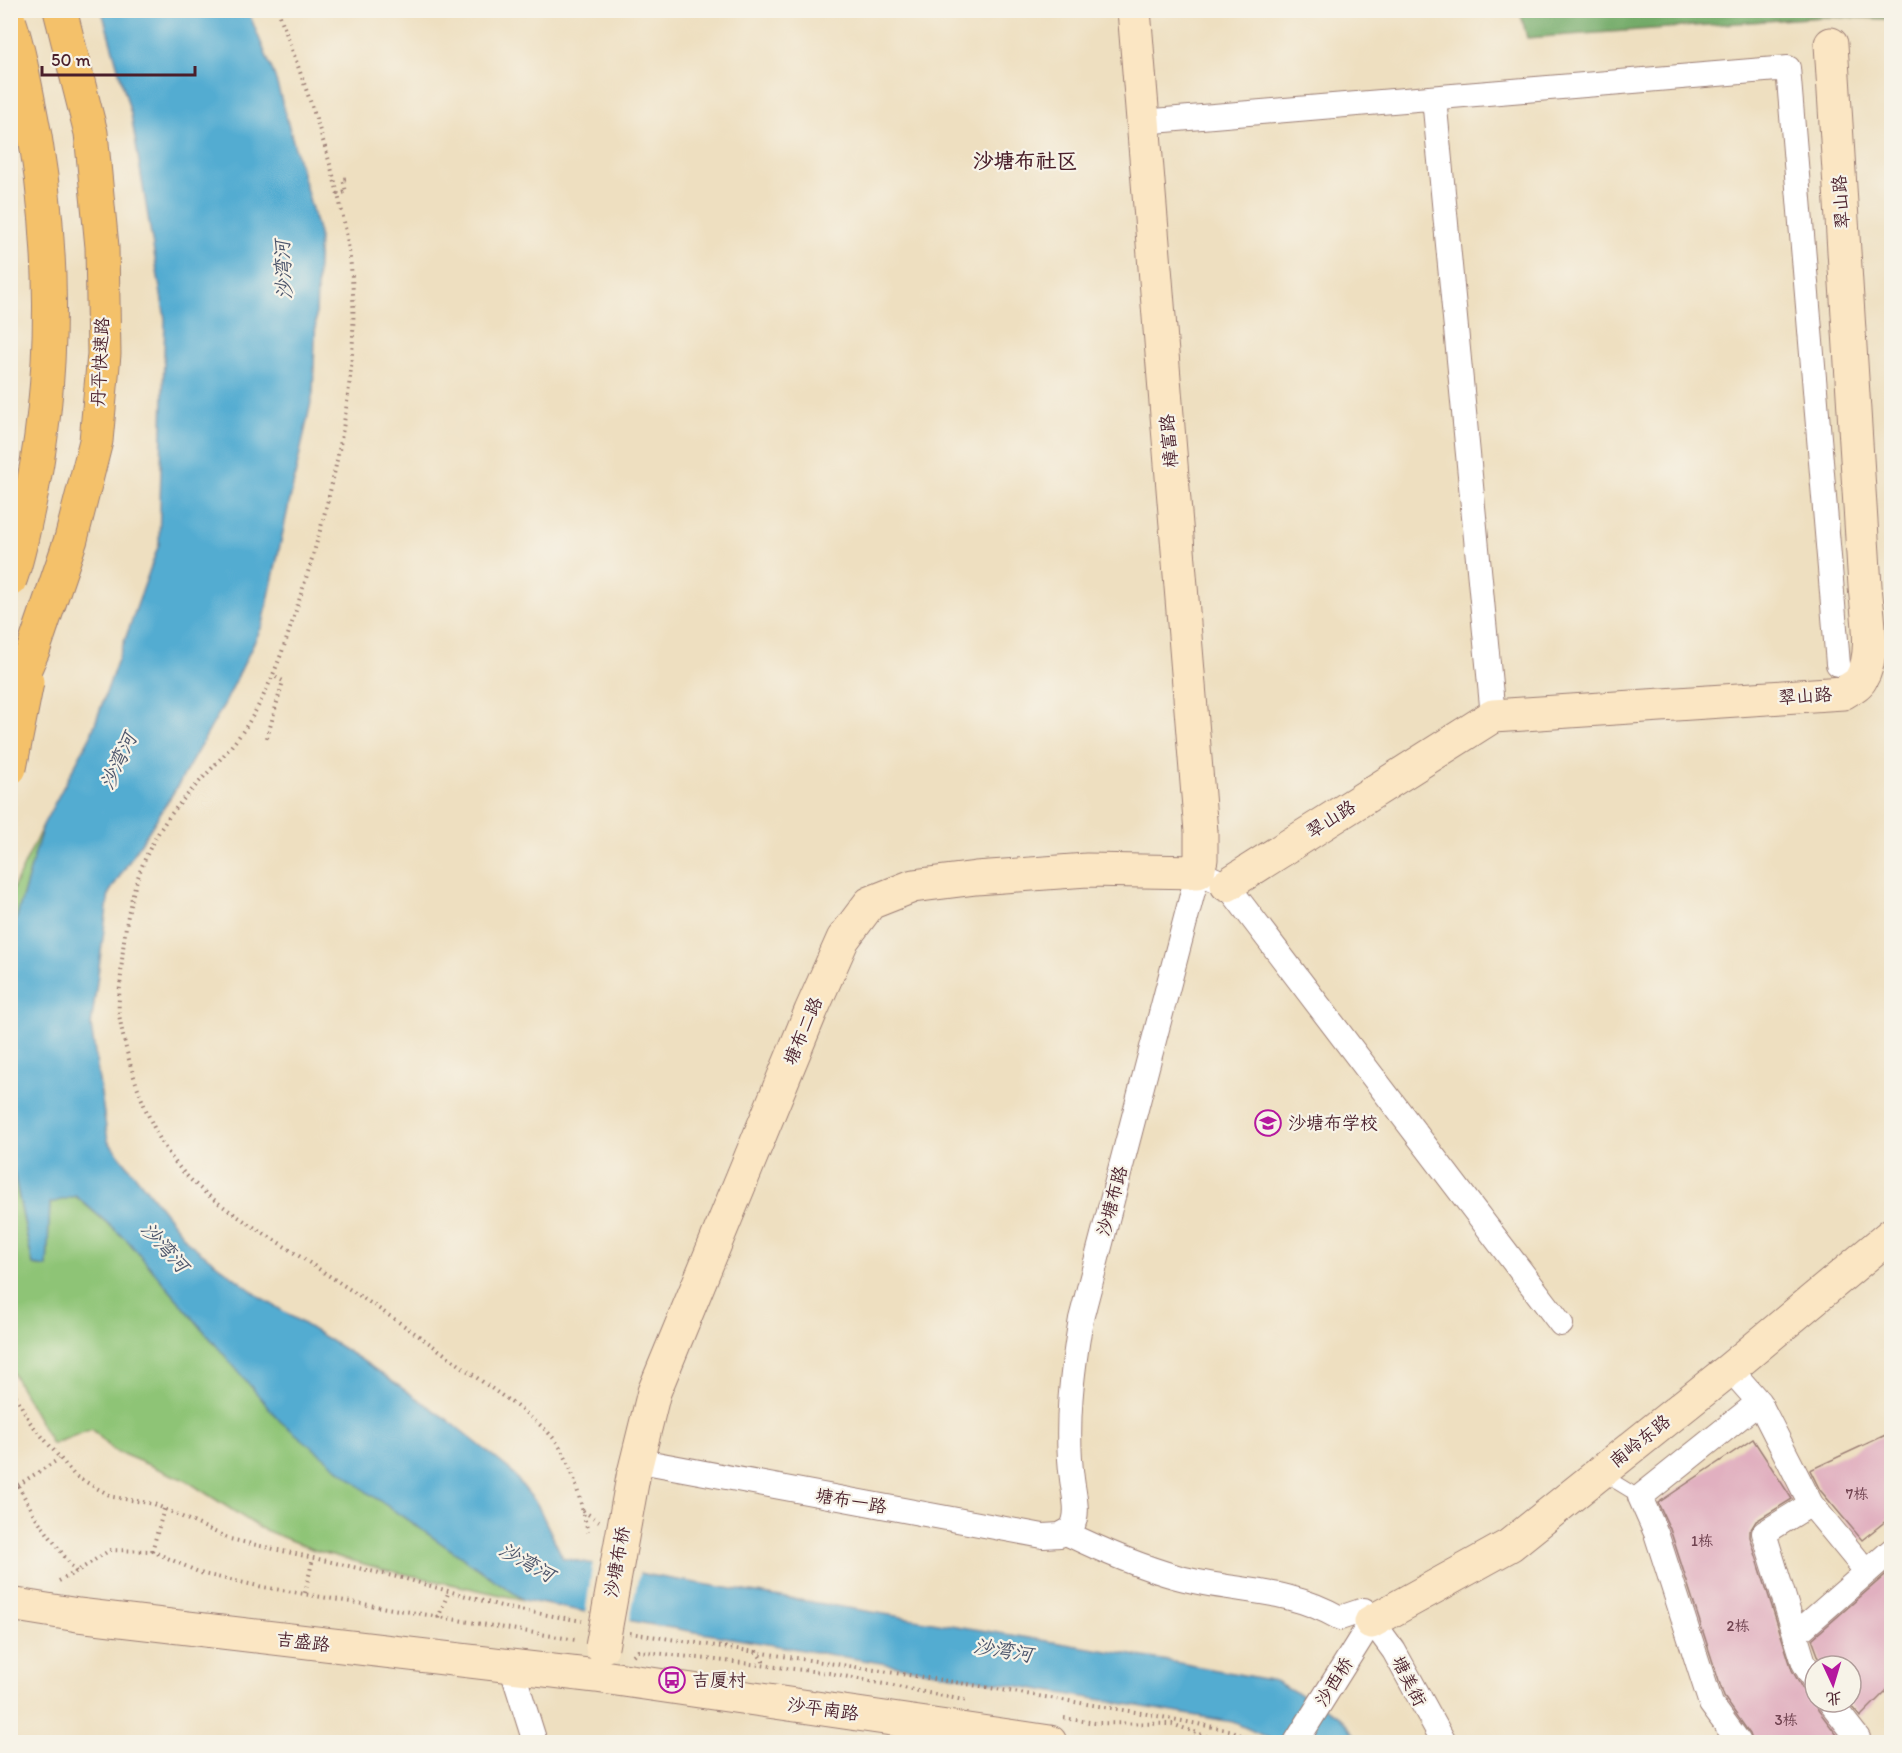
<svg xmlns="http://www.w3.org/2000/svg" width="1902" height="1753" viewBox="0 0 1902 1753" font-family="Itim,'LXGW WenKai TC',sans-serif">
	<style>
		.green { fill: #8ec476; stroke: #6c7250; stroke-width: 1.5 }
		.forest { fill: #72aa67; stroke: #5e6449; stroke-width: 1.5 }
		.water { fill: #53acd1; stroke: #4e667e; stroke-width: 1.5 }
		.pier { fill: #eedfc0 }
		.building { fill: #e1b0c0 }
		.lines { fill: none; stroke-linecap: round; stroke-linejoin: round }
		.lane-casing { stroke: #9c7f76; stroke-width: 14 }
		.street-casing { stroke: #9c7f76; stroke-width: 26 }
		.secondary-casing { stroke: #9c7f76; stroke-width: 35 }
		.path { stroke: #9c7f76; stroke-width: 4; stroke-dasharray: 1.5 4.5; stroke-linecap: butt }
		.lane { stroke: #fff; stroke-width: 12 }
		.street { stroke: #fff; stroke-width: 24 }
		.secondary { stroke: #fbe6c3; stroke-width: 33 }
		.secondary-bridge-casing { stroke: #9c7f76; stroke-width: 35; stroke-linecap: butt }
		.highway-bridge-casing { stroke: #9c7f76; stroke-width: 35; stroke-linecap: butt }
		.secondary-bridge { stroke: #fbe6c3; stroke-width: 33 }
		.highway-bridge { stroke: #f4c16a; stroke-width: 33 }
		.labels { text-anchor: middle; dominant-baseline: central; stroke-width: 4.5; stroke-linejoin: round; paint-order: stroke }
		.number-label { font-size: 15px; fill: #704350 }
		.street-label { font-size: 18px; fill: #4a1f2b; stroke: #f7f3e8 }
		.poi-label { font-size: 18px; fill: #4a1f2b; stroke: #f7f3e8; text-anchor: start }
		.water-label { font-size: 20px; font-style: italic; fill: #4e576d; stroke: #f7f3e8 }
		.quarter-label { font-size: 21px; font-weight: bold; fill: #4a1f2b; stroke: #f7f3e8 }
	</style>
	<rect width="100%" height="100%" fill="#f7f3e8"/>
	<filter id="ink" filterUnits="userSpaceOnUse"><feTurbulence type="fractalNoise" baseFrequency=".0167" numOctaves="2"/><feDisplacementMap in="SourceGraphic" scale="12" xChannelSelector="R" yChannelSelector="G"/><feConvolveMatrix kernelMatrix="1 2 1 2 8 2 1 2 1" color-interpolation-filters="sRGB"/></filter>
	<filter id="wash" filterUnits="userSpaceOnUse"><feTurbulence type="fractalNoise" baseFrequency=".008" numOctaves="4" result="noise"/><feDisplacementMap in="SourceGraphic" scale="24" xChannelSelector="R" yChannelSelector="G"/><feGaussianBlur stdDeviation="1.35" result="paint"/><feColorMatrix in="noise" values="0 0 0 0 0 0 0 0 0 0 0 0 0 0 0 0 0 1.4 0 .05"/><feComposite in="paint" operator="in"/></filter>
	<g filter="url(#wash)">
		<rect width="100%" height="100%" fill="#eedfc0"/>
		<path class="green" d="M43,825L14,927L11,1029V893Z
			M10,1155L33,1265L47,1267L50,1203L75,1196L128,1241L215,1344L367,1492L524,1600L382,1569L314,1550L260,1528L187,1481L113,1450L92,1429L52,1444L11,1370Z"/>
		<path class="forest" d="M1891,10V19L1822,17L1527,38L1520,11Z"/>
		<path class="water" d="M102,11H248L275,77L319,234L313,393L263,624L226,701L177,787L109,893L91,1026L108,1141L189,1243L260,1297L360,1359L448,1420L509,1469L537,1504L563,1558L654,1576L1174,1662L1275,1681L1338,1715L1361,1742H1277L1233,1722L648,1624L524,1600L367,1492L280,1421L128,1241L76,1196L50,1203L47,1267L33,1265L10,1154L14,927L43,825L91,735L159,544L165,319L131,114Z"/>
		<path class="pier" d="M593,1561L640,1570L629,1624L585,1615Z"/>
		<g id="blocks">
			<path class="building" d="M1892,1432V1516L1862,1540L1820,1490L1810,1470Z
				M1753,1439L1792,1499L1756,1521L1750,1531V1537L1792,1670L1803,1690L1815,1696L1818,1710L1840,1739V1743H1753L1750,1734L1724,1697L1670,1529L1658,1503Z
				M1892,1569V1685L1860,1717L1848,1702H1851V1666H1822L1812,1639Z"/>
		</g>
	</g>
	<g filter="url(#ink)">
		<use href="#blocks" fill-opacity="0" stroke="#9c7f76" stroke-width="1.5"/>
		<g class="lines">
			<g class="lane-casing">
				<path id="lane" d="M1602,1474L1640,1497"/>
			</g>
			<g class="street-casing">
				<path id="street" d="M1434,98L1493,716
					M1142,122L1788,68L1838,664
					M1730,1369L1759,1402L1640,1497L1656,1533L1711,1704L1739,1742
					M1759,1402L1811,1504L1764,1533L1804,1663L1815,1682
					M635,1460L1043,1536L1060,1535L1071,1529C1080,1514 1074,1496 1072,1479C1065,1426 1072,1372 1081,1319L1198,872L1227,885L1561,1324
					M1811,1504L1867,1572
					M1066,1533C1101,1550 1138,1566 1177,1577C1234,1593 1284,1586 1340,1618L1364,1610L1394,1651L1444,1742
					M1795,1635L1892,1550
					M511,1666L535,1742
					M1830,1702L1858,1738L1854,1741
					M1296,1742L1371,1622"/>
			</g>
			<g class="secondary-casing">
				<path id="secondary" d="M1227,885L1493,716L1843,693C1849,689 1858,685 1861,679C1876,655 1867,613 1865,586L1831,44
					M633,1477L654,1392L811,1011L843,939L870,903L913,886L976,878L1087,870L1198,872L1201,859V832L1134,10
					M10,1604L78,1615L596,1676L1050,1742
					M1371,1622L1510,1545L1730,1369L1892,1234"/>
			</g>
			<path class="path" d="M278,10C305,87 335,163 348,244C366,355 336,485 302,591C289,633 275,678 252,717C230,755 192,785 166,821C134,867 124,921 121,975C120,990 117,1005 120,1020C128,1065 147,1126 175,1162C203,1199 251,1224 290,1250C352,1291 416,1332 476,1377C497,1393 539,1420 554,1439C574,1463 580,1503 588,1532
				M337,194L346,192L343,179L350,178
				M267,738L283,681L272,675
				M10,1385L30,1422L75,1476L113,1497L154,1504L230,1539L406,1579L508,1608L582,1621
				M10,1470L34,1515L76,1572L110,1550L152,1551L203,1574L263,1587L576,1640V1643
				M18,1485L59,1459
				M583,1511L599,1521
				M152,1551L164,1509
				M59,1581L76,1572
				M305,1593L313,1558
				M438,1618L449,1591
				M630,1633L948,1681L1147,1714L1233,1731L1254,1742
				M756,1651L763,1661V1665
				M633,1655L638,1651L829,1673L968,1701
				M1064,1718L1095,1723L1172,1724L1222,1742"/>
			<use href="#lane" class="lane"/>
			<use href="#street" class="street"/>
			<use href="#secondary" class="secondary"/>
			<g class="secondary-bridge-casing">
				<path id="secondary-bridge" d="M602,1647L633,1477"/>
			</g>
			<g class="highway-bridge-casing">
				<path id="highway-bridge" d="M10,23C18,46 22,70 27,94C56,231 58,377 27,514C22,536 18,559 10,580
					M10,703L34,648L71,539L96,441L104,354L102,247L91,133L60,10
					M10,768L27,682"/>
			</g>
			<use href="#secondary-bridge" class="secondary-bridge"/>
			<use href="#highway-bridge" class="highway-bridge"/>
		</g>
	</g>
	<defs>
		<g id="school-ring" transform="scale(1.35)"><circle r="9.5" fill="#f7f3e8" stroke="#b5179e" stroke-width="1.5"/><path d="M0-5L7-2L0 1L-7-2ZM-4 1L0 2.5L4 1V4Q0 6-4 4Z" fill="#b5179e"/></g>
		<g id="bus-ring" transform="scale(1.35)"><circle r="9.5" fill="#f7f3e8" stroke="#b5179e" stroke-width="1.5"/><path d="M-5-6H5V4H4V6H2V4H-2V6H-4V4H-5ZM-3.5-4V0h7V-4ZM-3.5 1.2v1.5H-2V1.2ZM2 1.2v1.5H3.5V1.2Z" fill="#b5179e"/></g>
	</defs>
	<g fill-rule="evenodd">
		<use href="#school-ring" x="1268" y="1123"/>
		<use href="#bus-ring" x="672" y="1680"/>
	</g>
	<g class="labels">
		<g class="number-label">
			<text x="1857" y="1494">7栋</text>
			<text x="1702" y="1541">1栋</text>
			<text x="1738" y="1626">2栋</text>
			<text x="1786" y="1720">3栋</text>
		</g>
		<g class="street-label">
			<text transform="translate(1841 202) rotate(-94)">翠山路</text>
			<text transform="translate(100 362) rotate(-87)">丹平快速路</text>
			<text transform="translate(1169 441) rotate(-95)">樟富路</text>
			<text transform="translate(1805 696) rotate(-4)">翠山路</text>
			<text transform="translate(1331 819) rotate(-32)">翠山路</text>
			<text transform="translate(803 1031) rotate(-67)">塘布二路</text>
			<text transform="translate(1112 1201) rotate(-75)">沙塘布路</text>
			<text transform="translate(1640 1441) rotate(-39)">南岭东路</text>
			<text transform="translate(851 1501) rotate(10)">塘布一路</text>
			<text transform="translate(617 1562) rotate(-80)">沙塘布桥</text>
			<text transform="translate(303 1642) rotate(7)">吉盛路</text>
			<text transform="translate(1409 1681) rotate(63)">塘美街</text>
			<text transform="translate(1334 1682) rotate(-58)">沙西桥</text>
			<text transform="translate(823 1709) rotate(8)">沙平南路</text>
		</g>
		<g class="poi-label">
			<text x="1288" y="1123">沙塘布学校</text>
			<text x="692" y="1680">吉厦村</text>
		</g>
		<g class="water-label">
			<text transform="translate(283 270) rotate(-93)">沙湾河</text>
			<text transform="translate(118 761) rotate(-65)">沙湾河</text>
			<text transform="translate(165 1247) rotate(48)">沙湾河</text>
			<text transform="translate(527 1562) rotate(29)">沙湾河</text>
			<text transform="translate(1003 1650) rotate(9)">沙湾河</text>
		</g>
		<g class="quarter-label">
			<text x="1025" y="160">沙塘布社区</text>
		</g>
	</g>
	<rect width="1902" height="1753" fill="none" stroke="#f7f3e8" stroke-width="36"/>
	<g transform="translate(1833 1684) rotate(176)"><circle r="28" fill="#f7f3e8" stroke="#b29e9c" stroke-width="1.5"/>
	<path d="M0-4.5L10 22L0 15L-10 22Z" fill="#b5179e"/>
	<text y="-9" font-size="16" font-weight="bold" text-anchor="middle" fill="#4a1f2b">北</text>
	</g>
	<path d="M42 66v9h153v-9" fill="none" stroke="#4a1f2b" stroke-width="3"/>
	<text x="51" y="66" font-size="18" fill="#4a1f2b" stroke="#f7f3e8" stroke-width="4.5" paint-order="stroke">50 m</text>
</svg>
